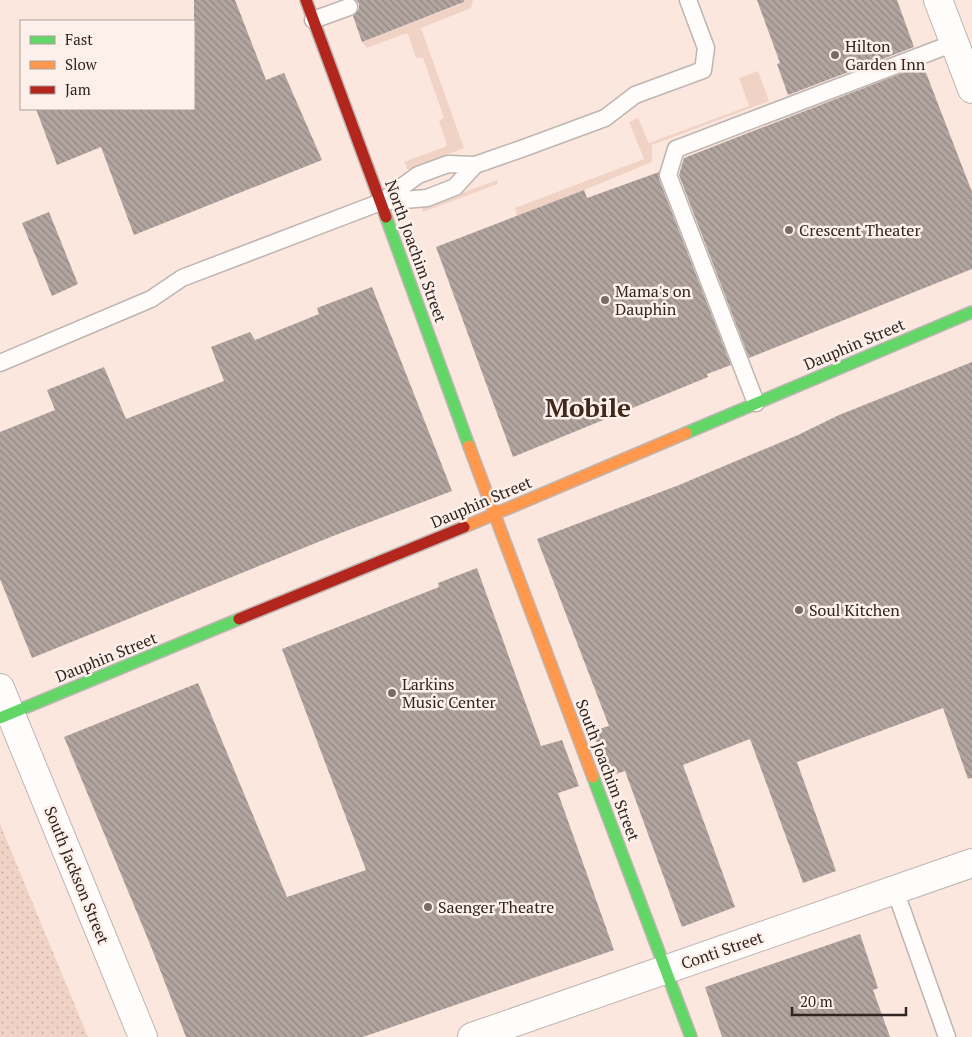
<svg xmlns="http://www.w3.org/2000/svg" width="972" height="1037" viewBox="0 0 972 1037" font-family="'PT Serif',serif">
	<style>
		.built { fill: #fce7de; fill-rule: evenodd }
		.park { fill: url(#park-dots) }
		.garden { fill: #f0d3c5 }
		.building { fill: url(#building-back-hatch) }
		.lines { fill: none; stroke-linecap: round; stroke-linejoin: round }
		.lane-casing { stroke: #beb5b1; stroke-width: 19 }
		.street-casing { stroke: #beb5b1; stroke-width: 30 }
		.fast-casing { stroke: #beb5b1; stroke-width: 14 }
		.slow-casing { stroke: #beb5b1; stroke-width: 14 }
		.jam-casing { stroke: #beb5b1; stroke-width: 14 }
		.lane { stroke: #fefdfc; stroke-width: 16 }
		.street { stroke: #fefdfc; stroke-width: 28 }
		.fast { stroke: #63d668; stroke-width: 11 }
		.slow { stroke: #ff974d; stroke-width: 11 }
		.jam { stroke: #b3261e; stroke-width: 11 }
		.poi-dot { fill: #766c67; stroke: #fdf0ea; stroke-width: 2 }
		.labels { text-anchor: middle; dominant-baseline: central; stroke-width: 5; stroke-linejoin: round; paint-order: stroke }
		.poi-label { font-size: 16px; fill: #30251f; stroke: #fdf0ea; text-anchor: start }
		.street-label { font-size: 16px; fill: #30251f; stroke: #fdf0ea }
		.town-label { font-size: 26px; font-weight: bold; fill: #3f281c; stroke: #fdf0ea }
	</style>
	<defs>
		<pattern id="park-dots" width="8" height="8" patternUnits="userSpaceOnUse" patternTransform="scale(1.25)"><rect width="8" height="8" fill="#f0d3c5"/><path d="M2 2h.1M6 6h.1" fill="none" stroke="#ceb5a9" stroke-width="1.8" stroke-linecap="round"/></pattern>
		<pattern id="building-back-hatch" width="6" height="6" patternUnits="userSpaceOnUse" patternTransform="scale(1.25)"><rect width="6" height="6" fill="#b2a59f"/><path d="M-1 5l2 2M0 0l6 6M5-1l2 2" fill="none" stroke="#918681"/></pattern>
	</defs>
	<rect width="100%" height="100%" fill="#f9f1ee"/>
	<path class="built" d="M0,0H972V1037H0ZM21,21H194V109H21Z"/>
	<path class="park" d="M0,824L88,1037H0Z"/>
	<path class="garden" d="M460,0H473L471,8L421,28L464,148L408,170L404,162L447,146L439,121L444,118L423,58H416L408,34H404L367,48L362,42L461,4Z
		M758,71L769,101L652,145V162L584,190L517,216L515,208L644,159L629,122L638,118L649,143L749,106L739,78Z
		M497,180L498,184L423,212L422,208Z"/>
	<path class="building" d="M194,0H235L266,80L284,73L322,160L134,235L101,147L57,165L36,109H194Z
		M356,0H464V2L362,42L353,16L359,9V4Z
		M757,0H897L914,47L788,95L777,64L780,63Z
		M923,65L972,192V269L749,358L679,175L684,158Z
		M659,172V179L731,365L707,374L708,377L513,457L436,247L584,190L587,198Z
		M49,212L78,284L52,296L22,223Z
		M372,287L452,491L333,536L32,658L0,579V432L55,410L47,390L104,367L126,419L224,381L211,347L250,332L255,340L319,314L317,308Z
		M972,362V778L968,779L943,708L797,762L836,871L803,883L750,739L683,765L735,907L682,927L625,771L609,776L592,731L609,726L537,539L679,485L798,435L839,415Z
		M477,568L541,746L562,740L579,786L558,793L614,950L363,1037H186L150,944L64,737L198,683L287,897L366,870L282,649L439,587L438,583Z
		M860,934L878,988L873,990L890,1037H722L705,987Z"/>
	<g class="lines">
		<g class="lane-casing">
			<path id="lane" d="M313,20L349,7
				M381,202L418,175L448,164L475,165L521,149L605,118L635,95L703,70L706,48L688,0
				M0,363L151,299L182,278L381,202L427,198L455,187L475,165
				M756,403L668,175L676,149L954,43
				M895,890L947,1037"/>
		</g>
		<g class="street-casing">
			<path id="street" d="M938,0L972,89
				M0,688L143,1037
				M472,1037L972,863"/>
		</g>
		<g class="fast-casing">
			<path id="fast" d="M386,217L469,446
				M686,433L972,312
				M0,718L239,619
				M593,777L691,1037"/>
		</g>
		<g class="slow-casing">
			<path id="slow" d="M469,446L593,777
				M464,527L686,433"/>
		</g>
		<g class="jam-casing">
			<path id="jam" d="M306,0L386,217
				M239,619L464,527"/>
		</g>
		<use href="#lane" class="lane"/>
		<use href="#street" class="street"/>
		<use href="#fast" class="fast"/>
		<use href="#slow" class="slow"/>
		<use href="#jam" class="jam"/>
	</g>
	<g class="poi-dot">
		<circle cx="835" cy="55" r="5"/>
		<circle cx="789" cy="230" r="5"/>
		<circle cx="605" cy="300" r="5"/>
		<circle cx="799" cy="610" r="5"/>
		<circle cx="392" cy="693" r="5"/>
		<circle cx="428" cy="907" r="5"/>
	</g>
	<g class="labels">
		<g class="poi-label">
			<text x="845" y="46">Hilton<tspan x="845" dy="18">Garden Inn</tspan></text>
			<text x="799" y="230">Crescent Theater</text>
			<text x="615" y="291">Mama's on<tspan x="615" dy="18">Dauphin</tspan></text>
			<text x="809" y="610">Soul Kitchen</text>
			<text x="402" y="684">Larkins<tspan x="402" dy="18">Music Center</tspan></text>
			<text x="438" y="907">Saenger Theatre</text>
		</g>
		<g class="street-label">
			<text transform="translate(416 251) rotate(70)">North Joachim Street</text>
			<text transform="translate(854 344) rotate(-23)">Dauphin Street</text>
			<text transform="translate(481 502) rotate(-23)">Dauphin Street</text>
			<text transform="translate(106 657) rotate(-22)">Dauphin Street</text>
			<text transform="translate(608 770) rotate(69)">South Joachim Street</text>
			<text transform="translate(77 875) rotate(68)">South Jackson Street</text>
			<text transform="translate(722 950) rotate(-19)">Conti Street</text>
		</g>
		<g class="town-label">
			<text x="588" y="407">Mobile</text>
		</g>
	</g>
	<rect x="20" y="20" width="175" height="90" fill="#fdf0ea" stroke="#ab9f99"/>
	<rect x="30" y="36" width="25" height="8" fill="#63d668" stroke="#ab9f99"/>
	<text x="65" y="45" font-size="15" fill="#30251f">Fast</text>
	<rect x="30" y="61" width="25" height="8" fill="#ff974d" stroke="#ab9f99"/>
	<text x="65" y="70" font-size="15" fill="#30251f">Slow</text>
	<rect x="30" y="86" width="25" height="8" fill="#b3261e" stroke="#ab9f99"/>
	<text x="65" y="95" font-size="15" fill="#30251f">Jam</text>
	<path d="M792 1007v8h114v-8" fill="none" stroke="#30251f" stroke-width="2.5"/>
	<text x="800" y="1007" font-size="15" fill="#30251f" stroke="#fdf0ea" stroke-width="4" paint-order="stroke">20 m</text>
</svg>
